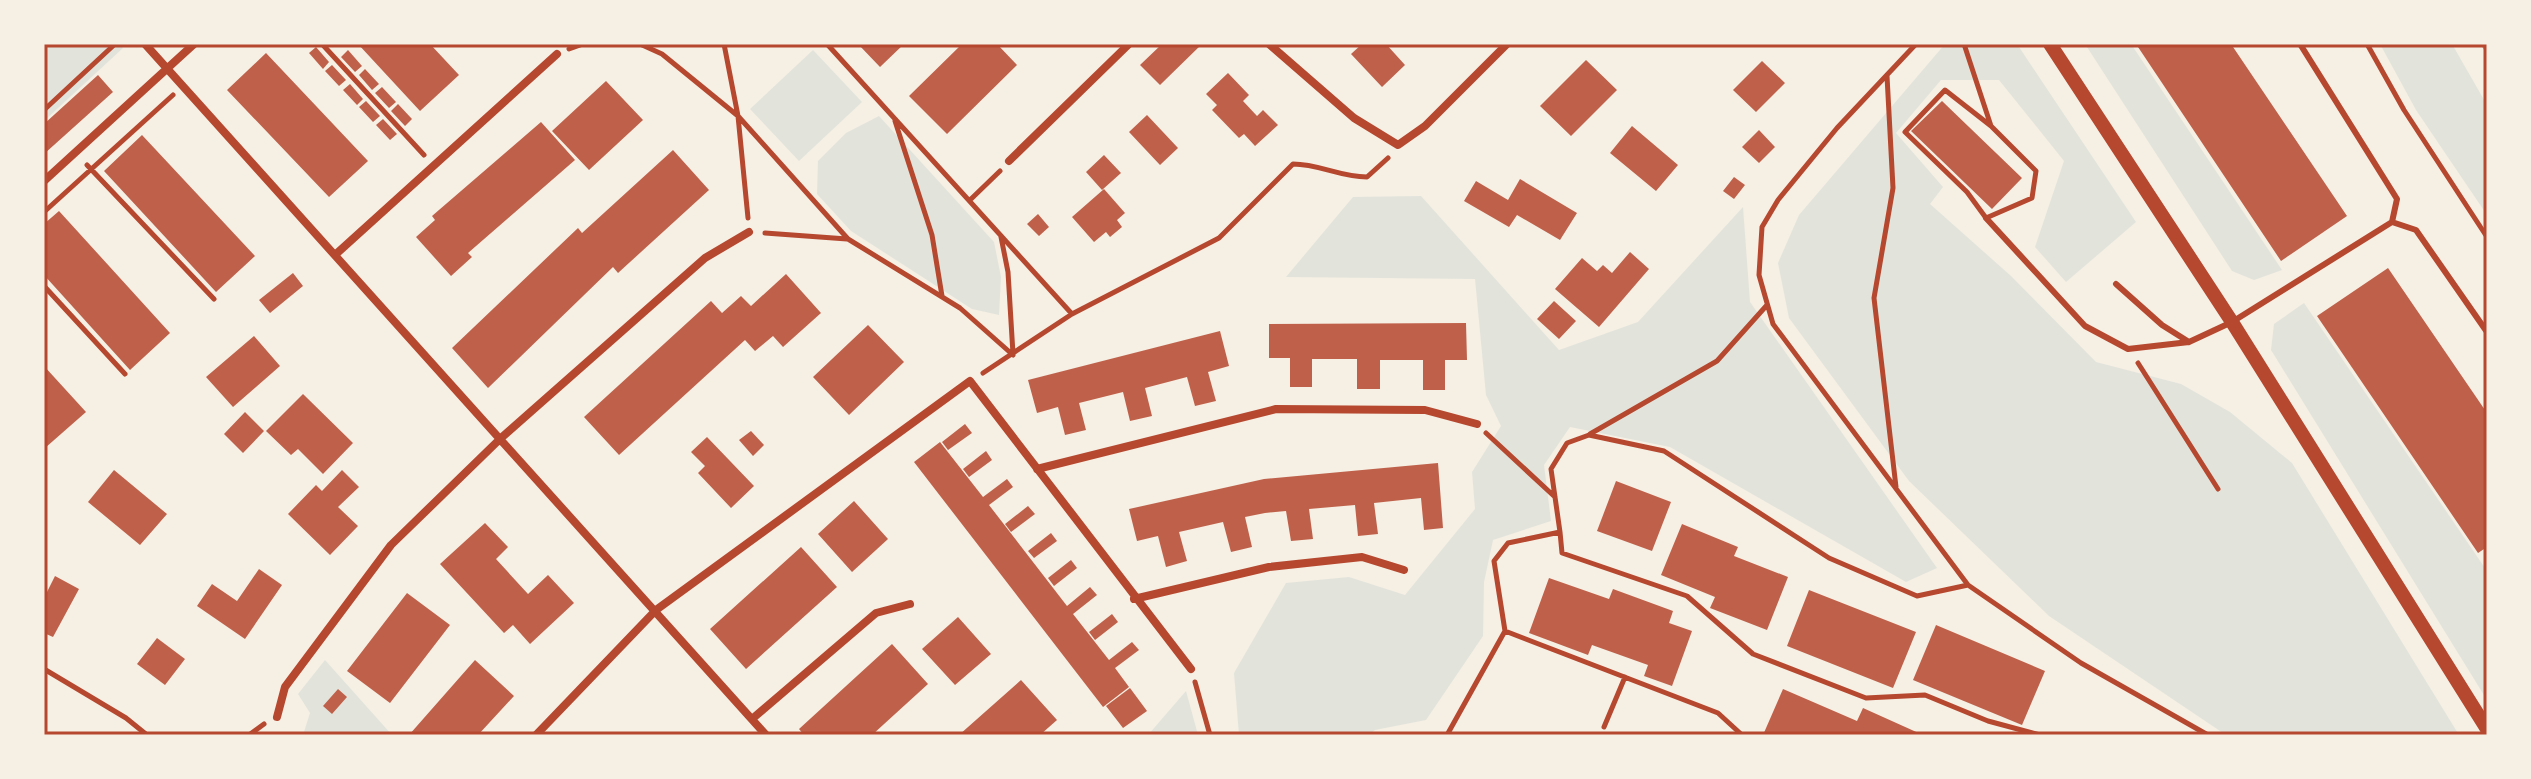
<svg xmlns="http://www.w3.org/2000/svg" width="2531" height="779" viewBox="0 0 2531 779" font-family="'Sofia Sans Condensed',sans-serif">
	<style>
		.green { fill: #e2e4dc }
		.building { fill: #bf614a }
		.lines { fill: none; stroke-linecap: round; stroke-linejoin: round }
		.path { stroke: #b5482f; stroke-width: 5 }
		.service { stroke: #b5482f; stroke-width: 6 }
		.minor { stroke: #b5482f; stroke-width: 8 }
		.tertiary { stroke: #b5482f; stroke-width: 14 }
		.rail { stroke: #cf8b77; stroke-width: 6 }
		.neatline { fill: none; stroke: #b5482f; stroke-width: 3 }
	</style>
	<rect width="100%" height="100%" fill="#f6efe4"/>
	<path class="green" d="M44,44H120L123,48L44,121Z
		M1945,44H2017L2136,222L2066,282L2035,247L2064,161L1999,80H1941L1896,133L1943,187L1930,204L2011,276L2096,362L2181,384L2230,412L2292,463L2459,735H2226L2049,616L1909,481L1789,318L1778,263L1799,215Z
		M2085,44H2131L2282,270L2254,280L2232,271Z
		M2380,44H2452L2487,105V215L2416,110Z
		M813,50L862,102L799,161L750,109Z
		M879,116L994,242L1001,277L999,315L972,309L851,231L817,194L818,161L846,133Z
		M1421,196L1559,350L1638,322L1743,207L1750,302L1937,568L1906,582L1670,447L1570,427L1544,465L1551,521L1493,540L1484,582L1483,636L1426,720L1375,730L1368,735H1239L1234,673L1286,583L1349,577L1405,595L1475,509L1472,472L1501,426L1486,395L1475,279L1286,277L1353,197Z
		M2304,303L2487,571V700L2271,350L2274,324Z
		M325,660L392,735H303L310,713L298,694Z
		M1186,691L1198,735H1148Z"/>
	<path class="building" d="M358,44H430L459,75L420,111Z
		M858,44H904L880,67Z
		M962,44H997L1017,65L947,134L909,96Z
		M1162,44H1202L1160,85L1140,65Z
		M1362,44H1386L1405,65L1382,87L1351,54Z
		M2142,44H2231L2347,216L2281,261L2138,47Z
		M316,47L329,62L323,69L309,53Z
		M348,50L362,66L355,72L341,57Z
		M266,53L368,161L329,197L227,90Z
		M1586,60L1617,90L1571,136L1540,106Z
		M1762,61L1785,83L1756,112L1733,90Z
		M332,65L346,80L339,86L325,71Z
		M365,69L379,84L372,90L359,75Z
		M1228,73L1249,95L1243,101L1257,116L1263,110L1278,125L1255,146L1244,134L1239,138L1212,110L1217,105L1206,94Z
		M98,75L113,92L44,154V124Z
		M606,81L643,120L589,170L552,131Z
		M350,84L363,99L357,105L343,90Z
		M382,87L396,102L389,108L375,93Z
		M366,101L380,116L373,122L359,107Z
		M1942,101L2022,178L1992,209L1911,131Z
		M398,104L412,119L405,126L391,111Z
		M1147,115L1178,148L1160,165L1129,132Z
		M383,119L397,134L390,140L376,125Z
		M541,122L575,160L468,253L472,257L451,276L416,237L435,220L432,216Z
		M1632,126L1678,165L1656,191L1610,153Z
		M1759,130L1775,147L1759,163L1742,147Z
		M142,135L255,256L216,292L104,171Z
		M673,150L709,190L618,273L613,267L488,388L452,348L578,228L582,233Z
		M1104,155L1121,173L1102,190L1086,172Z
		M1734,177L1745,185L1734,199L1723,191Z
		M1520,179L1577,213L1560,240L1517,215L1509,227L1464,201L1476,181L1508,200Z
		M1104,189L1125,213L1117,220L1122,227L1110,237L1106,232L1094,242L1072,217Z
		M59,211L170,333L130,370L44,275V224Z
		M1038,214L1049,227L1039,236L1027,224Z
		M1630,252L1649,269L1599,327L1555,289L1582,258L1597,271L1603,265L1612,273Z
		M2388,268L2487,413V547L2478,553L2317,316Z
		M293,273L303,286L270,313L259,300Z
		M786,274L821,313L783,347L773,336L755,351L745,340L619,455L584,417L711,301L722,313L741,296L751,306Z
		M1554,301L1576,321L1559,339L1537,319Z
		M1466,323L1467,360H1445V390H1423V360H1380V389H1357V359H1312V387H1290V358H1269V324Z
		M868,325L904,362L849,415L813,377Z
		M1220,331L1229,366L1208,372L1216,401L1195,406L1187,377L1145,388L1152,416L1130,421L1123,392L1079,403L1086,430L1065,435L1058,407L1037,413L1028,380Z
		M254,336L280,366L233,407L206,377Z
		M44,366L86,412L45,448L44,447Z
		M303,394L353,443L323,474L298,449L291,455L266,431Z
		M245,412L264,431L243,453L224,434Z
		M965,424L972,433L948,450L942,442Z
		M751,431L764,445L753,456L739,440Z
		M707,437L754,486L731,508L698,473L705,466L691,452Z
		M940,442L983,497L1007,479L1013,487L989,505L1067,606L1090,587L1097,595L1073,614L1109,660L1132,642L1139,650L1115,668L1129,687L1103,707L914,462Z
		M986,451L992,460L969,477L963,469Z
		M1438,463L1443,528L1424,530L1421,498L1374,503L1378,534L1358,536L1355,505L1309,509L1313,539L1291,541L1286,511L1265,513L1245,517L1252,547L1231,552L1223,522L1179,532L1187,561L1166,567L1158,536L1137,541L1129,509L1264,479Z
		M114,470L167,514L140,545L88,502Z
		M342,470L359,487L338,507L358,526L330,555L288,514L316,485L322,491Z
		M1616,481L1671,502L1652,551L1597,531Z
		M854,501L888,539L852,572L818,534Z
		M1028,506L1035,514L1011,532L1005,524Z
		M485,523L508,547L496,559L528,594L548,575L574,603L530,644L513,625L504,633L440,564Z
		M1682,524L1738,547L1734,556L1788,577L1767,630L1710,608L1715,597L1661,575Z
		M1051,533L1057,541L1034,558L1028,551Z
		M801,547L837,587L746,669L710,629Z
		M1071,560L1077,568L1054,586L1048,578Z
		M259,569L282,585L245,639L197,606L212,584L237,601Z
		M55,576L79,589L53,637L44,633V598Z
		M1549,578L1609,599L1613,589L1673,611L1669,623L1692,631L1672,686L1644,676L1648,665L1592,645L1588,655L1529,633Z
		M1809,590L1916,632L1893,688L1787,646Z
		M407,593L450,625L390,703L347,671Z
		M1112,614L1118,622L1095,640L1089,632Z
		M958,617L991,654L955,685L922,649Z
		M1936,625L2045,671L2022,725L1913,680Z
		M157,638L185,659L165,685L137,664Z
		M892,644L928,684L872,735H804L799,729Z
		M475,660L514,696L478,735H409Z
		M1021,680L1057,720L1040,735H959Z
		M1130,688L1147,711L1123,728L1106,706Z
		M338,689L347,697L332,714L323,706Z
		M1783,689L1857,721L1863,708L1923,735H1763Z"/>
	<g class="lines">
		<path class="path" d="M322,44L424,155
			M640,44L662,54L738,116L848,239L960,308L1013,355
			M724,44L738,116L748,218
			M827,44L1072,314
			M1916,44L1837,128L1778,200L1762,227L1759,275L1773,324L1968,585L2081,663L2208,735
			M1964,44L1991,126
			M2367,44L2404,110L2487,237
			M569,49L583,44
			M1887,76L1893,188L1874,298L1896,487
			M1945,90L1991,126L2036,171L2032,198L1986,218L1967,192L1905,132Z
			M44,110L115,44
			M895,121L932,235L942,296
			M87,165L214,299
			M970,200L1000,171
			M44,212L173,95
			M765,233L847,239
			M1001,237L1008,272L1013,354
			M44,286L125,374
			M2138,363L2218,489
			M983,373L1072,314L1219,238L1293,164C1319,164 1340,177 1367,177L1388,158
			M1486,433L1555,497
			M1590,434L1717,361L1767,305
			M1560,532L1562,553L1687,596L1753,654L1866,698L1925,695L1988,721L2040,735
			M1505,631L1718,713L1742,735
			M44,669L126,718L147,735
			M1195,682L1210,735
			M1604,727L1625,677
			M249,735L264,724
			M1447,735L1505,631L1494,561L1508,543L1560,532L1551,469L1567,443L1589,435L1664,451L1829,558L1917,596L1968,585"/>
		<path class="service" d="M2300,44L2397,199L2392,222
			M1986,218L2085,326L2128,349L2189,342L2232,322L2392,222
			M2392,222L2416,230L2487,332
			M2116,284L2162,325L2189,342"/>
		<path class="minor" d="M145,44L766,735
			M1269,44L1354,118L1398,145L1425,126L1507,44
			M1009,161L1129,44
			M44,181L194,44
			M335,255L557,54
			M1037,469L1276,409L1425,410L1477,424
			M1134,599L1269,567L1362,557L1404,570
			M277,717L285,687L391,545L501,438L705,258L749,232
			M752,719L876,613L910,604
			M536,735L656,610L970,381L1191,669"/>
		<path class="tertiary" d="M2050,44L2232,322L2487,729"/>
		<path class="rail" d="M2484,44L2487,49"/>
	</g>
	<rect width="2531" height="779" fill="none" stroke="#f6efe4" stroke-width="92"/>
	<rect x="46" y="46" width="2439" height="687" class="neatline"/>
</svg>
